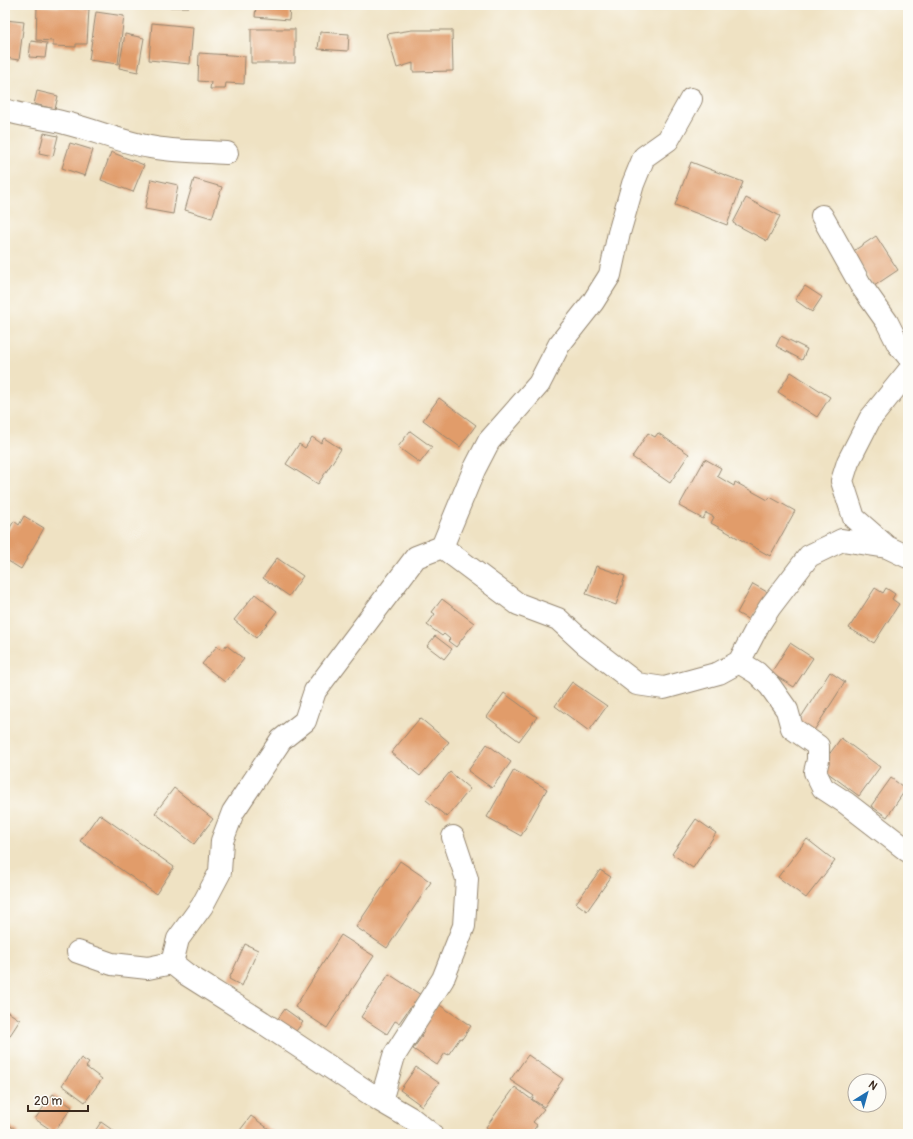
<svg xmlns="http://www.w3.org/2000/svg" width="913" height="1139" viewBox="0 0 913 1139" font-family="Pangolin,sans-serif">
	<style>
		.building { fill: #e19c6b }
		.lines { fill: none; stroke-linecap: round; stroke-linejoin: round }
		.minor-casing { stroke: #958670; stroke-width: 24 }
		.minor { stroke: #fff; stroke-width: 22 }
	</style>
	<rect width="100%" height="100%" fill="#fdfcf7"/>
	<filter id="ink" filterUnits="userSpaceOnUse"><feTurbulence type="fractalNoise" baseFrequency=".025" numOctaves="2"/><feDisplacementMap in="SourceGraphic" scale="8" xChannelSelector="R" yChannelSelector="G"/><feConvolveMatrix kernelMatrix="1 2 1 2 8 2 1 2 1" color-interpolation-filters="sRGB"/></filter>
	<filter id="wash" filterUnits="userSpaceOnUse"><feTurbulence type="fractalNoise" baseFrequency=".012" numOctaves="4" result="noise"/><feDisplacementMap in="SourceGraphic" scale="16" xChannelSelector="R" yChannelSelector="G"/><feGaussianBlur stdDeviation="0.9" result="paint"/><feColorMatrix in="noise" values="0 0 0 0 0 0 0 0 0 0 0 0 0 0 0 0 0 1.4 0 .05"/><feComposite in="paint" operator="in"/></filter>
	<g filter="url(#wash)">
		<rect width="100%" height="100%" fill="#efe2c3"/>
		<g id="blocks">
			<path class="building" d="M157,5H189V7H157Z
				M256,5H290L289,20L255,17Z
				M37,6L89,9L87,44H76V47L53,46V41L36,40Z
				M96,12L124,16L118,64L89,60Z
				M5,20L24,22L19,60L5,58Z
				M152,23L193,27L190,64L149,60Z
				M251,29H295V63H251Z
				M412,30H452L453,71L413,72V63L397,68L387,34Z
				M320,32L349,34L348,51L318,49Z
				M125,34L144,38L138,72L119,68Z
				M31,41L47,43L45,58L29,57Z
				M199,53L245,56L244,84L226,83L225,89H210L211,82L198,81Z
				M37,91L58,96L55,109L34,104Z
				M44,133L58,136L53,156L39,153Z
				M70,143L93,150L85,176L62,168Z
				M111,152L144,165L133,192L101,180Z
				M691,162L743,182L727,225L675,205Z
				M151,179L178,185L173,214L145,209Z
				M194,179L222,187L212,218L185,210Z
				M746,198L780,216L767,241L733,223Z
				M876,236L898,270L874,286L852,252Z
				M805,286L822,297L812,312L795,300Z
				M781,336L807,349L802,360L776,346Z
				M791,372L830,397L817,417L778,392Z
				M439,398L476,425L460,447L423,420Z
				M410,431L432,447L420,463L398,447Z
				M648,433L655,437L658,433L689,454L670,483L632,457Z
				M312,437L321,443L324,438L341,449L318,484L286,464L299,444L305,448Z
				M705,459L721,468L717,476L734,486L735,482L768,500L770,497L795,511L770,556L711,523L714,517L706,513L703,519L679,506Z
				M24,516L44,528L21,569L5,559V536L14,521L19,525Z
				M277,558L303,576L289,596L263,578Z
				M596,566L625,576L616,605L586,594Z
				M753,584L767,592L751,621L737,613Z
				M875,588L883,593L886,588L895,594L892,599L899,604L874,643L849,628Z
				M255,594L277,611L256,638L234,620Z
				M442,599L474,623L456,647L448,641L450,639L444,634L442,636L427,625L435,614L432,612Z
				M435,636L452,649L444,659L427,646Z
				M790,643L813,658L794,687L771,673Z
				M226,645L244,659L225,682L202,664L217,646L223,650Z
				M830,672L845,682L813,732L798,722Z
				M572,682L607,706L589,731L555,706Z
				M504,693L537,717L519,741L487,717Z
				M420,718L449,742L420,776L391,753Z
				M841,738L880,767L859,796L820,767Z
				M487,744L511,762L492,788L468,771Z
				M514,770L547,789L521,836L487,817Z
				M450,772L470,789L447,817L426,800Z
				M891,778L906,789L887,817L871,806Z
				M174,788L213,819L194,844L155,813Z
				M99,814L174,867L156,894L80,841Z
				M696,819L716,833L693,868L672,854Z
				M807,839L835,861L806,898L778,877Z
				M400,861L431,882L387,948L356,927Z
				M600,870L611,877L587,911L576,903Z
				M341,935L374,956L327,1028L295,1007Z
				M245,944L258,950L242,986L229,979Z
				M389,974L421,995L413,1007L411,1006L399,1023L395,1021L387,1034L361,1017Z
				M438,1004L471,1026L462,1039L460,1038L448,1055L445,1053L437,1065L413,1049L422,1036L418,1034Z
				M285,1009L303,1022L293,1035L277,1020Z
				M5,1010L20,1020L5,1043Z
				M528,1055L563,1079L544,1107L532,1099L534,1096L510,1080Z
				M81,1058L89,1063L86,1067L102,1079L85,1102L62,1085Z
				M416,1067L439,1083L422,1106L400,1090Z
				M515,1087L544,1109L533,1122L537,1125L531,1134H496L486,1127Z
				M53,1094L72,1107L54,1132L35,1119Z
				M251,1116L276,1134H237Z
				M5,1122L19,1132L18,1134H5Z
				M101,1122L118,1134H93Z"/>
		</g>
	</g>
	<g filter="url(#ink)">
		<use href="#blocks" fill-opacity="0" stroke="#958670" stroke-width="1"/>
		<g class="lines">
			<g class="minor-casing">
				<path id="minor" d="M5,110C24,117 45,117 65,123C94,130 121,142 150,147C175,152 202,151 227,153
					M822,216L860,284L887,322L898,344L908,356
					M442,547L518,604L558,619L584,643L637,684L664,688L719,673L739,662L759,624L770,607L809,556L842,540L887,547L908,557
					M887,547L854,518L842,481L848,462L870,419L908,372
					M739,662L757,673L770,686L787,710L792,728L818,746V760L815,772L823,788L846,803L908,851
					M78,952L112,964L148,968L172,963L186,974L262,1022L381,1101L412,1119L431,1134
					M172,963L178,939L202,906L220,872L222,841L233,812L281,740L305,721L315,691L416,557L442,547L474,470L489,441L539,384L559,345L593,302L610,275L619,233L633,184L644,157L668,140L691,99
					M381,1101L394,1056L443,979L464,926L467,879L453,837"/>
			</g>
			<use href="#minor" class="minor"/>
		</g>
	</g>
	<rect width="913" height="1139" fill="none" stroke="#fdfcf7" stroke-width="20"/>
	<g transform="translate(867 1093) rotate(37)"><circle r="19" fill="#fdfcf7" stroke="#afa8a0"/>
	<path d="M0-3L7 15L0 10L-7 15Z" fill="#1f6fb2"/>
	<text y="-6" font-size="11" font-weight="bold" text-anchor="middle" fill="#3b2a1e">N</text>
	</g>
	<path d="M28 1105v6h60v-6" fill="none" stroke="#3b2a1e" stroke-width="2"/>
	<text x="34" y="1105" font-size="12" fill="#3b2a1e" stroke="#fdfcf7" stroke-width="3" paint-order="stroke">20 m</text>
</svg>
